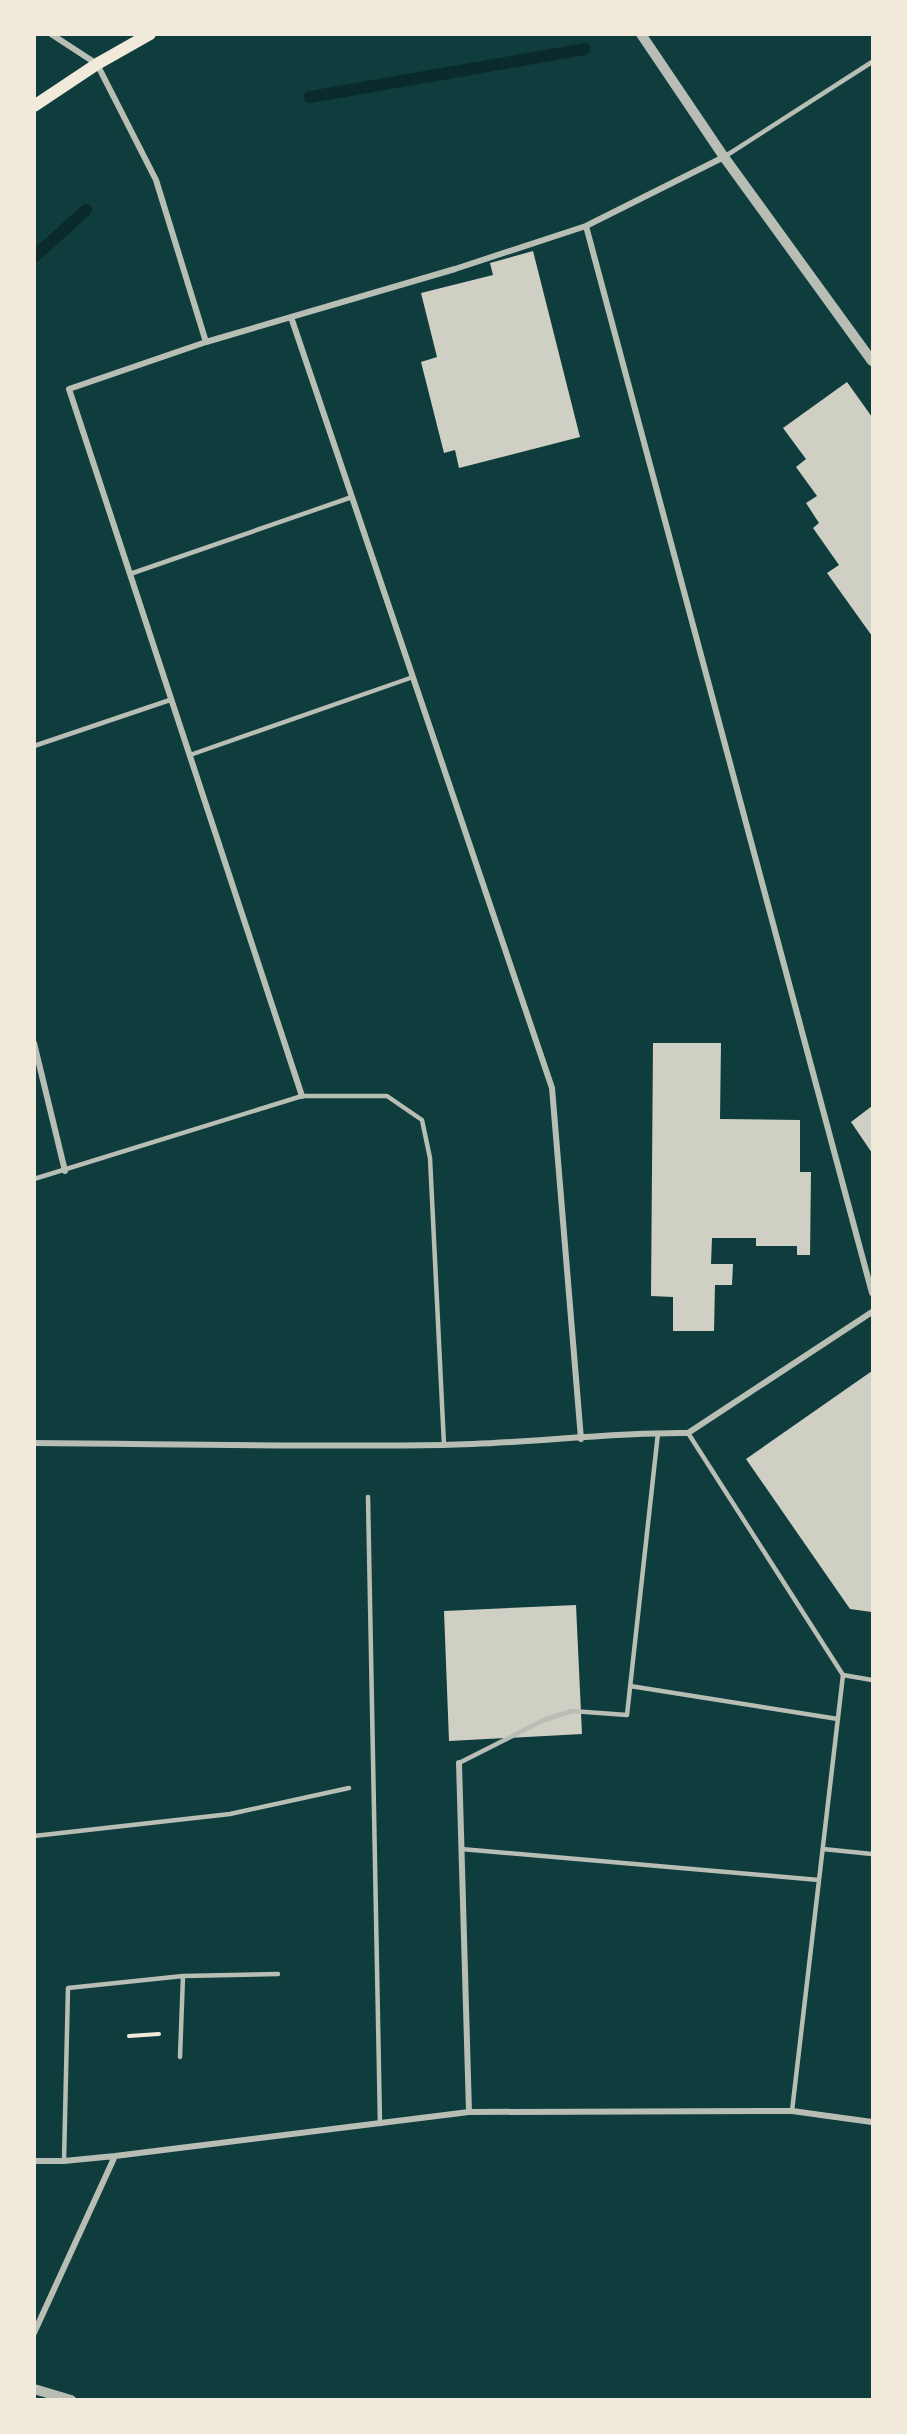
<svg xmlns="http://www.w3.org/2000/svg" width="907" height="2434" viewBox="0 0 907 2434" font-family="'Alegreya Sans',sans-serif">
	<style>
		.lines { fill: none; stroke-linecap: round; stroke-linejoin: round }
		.stream { stroke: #0a2a2b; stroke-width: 12 }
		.building { fill: #cfcfc3 }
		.path { stroke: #f1e9da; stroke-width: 4 }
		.service { stroke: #b8beb3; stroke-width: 4.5 }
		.minor { stroke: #b8beb3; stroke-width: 6 }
		.tertiary { stroke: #b8beb3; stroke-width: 10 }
		.secondary { stroke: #f1e9da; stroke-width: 12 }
	</style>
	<rect width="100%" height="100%" fill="#0f3d3e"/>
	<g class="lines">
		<path class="stream" d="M310,97L585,49
			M34,257L86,210"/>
	</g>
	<path class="building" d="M533,251L580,437L459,468L455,450L444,453L421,362L437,357L421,293L493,275L490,263Z
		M847,382L872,417V636L827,573L839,565L813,528L819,523L806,503L817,496L796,467L806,459L783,428Z
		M653,1043H721L720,1119L800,1120V1172H811L810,1255H797V1246H756V1238H712L711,1264H733L732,1285H715L714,1331H673V1297L651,1296Z
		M872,1106V1153L851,1122Z
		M872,1371V1612L850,1609L746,1459Z
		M576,1605L582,1734L449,1741L444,1611Z"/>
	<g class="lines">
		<path class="path" d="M129,2036L159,2034"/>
		<path class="service" d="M724,157L872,62
			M130,574L352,497
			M34,746L170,700
			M190,755L413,677
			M34,1179L302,1096H387L422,1120L430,1158L444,1445
			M688,1433L843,1675L792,2111
			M368,1497L380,2124
			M843,1675L872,1680
			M630,1686L838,1719
			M459,1763L544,1720L572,1711L627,1715L658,1433
			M34,1836L230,1814L349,1788
			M461,1849L819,1880
			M823,1849L872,1854
			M180,2057L183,1976L278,1974
			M64,2161L68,1988L183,1976"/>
		<path class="minor" d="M51,34L97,64L156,180L206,342L455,269L586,226
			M724,157L586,226L872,1293
			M291,317L552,1088L581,1439
			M206,342L69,389L302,1096
			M34,1043L65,1171
			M34,1443C171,1444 307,1447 443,1445C525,1444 607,1432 688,1433L872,1312
			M459,1763L469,2112
			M34,2161H64L115,2156L469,2112L792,2111L872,2122
			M34,2333L115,2156"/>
		<path class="tertiary" d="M641,34L724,157L872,361
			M34,2389L71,2400"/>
		<path class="secondary" d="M34,106L97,64L150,34"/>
	</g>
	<rect width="907" height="2434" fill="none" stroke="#f1e9da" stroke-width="72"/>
</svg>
